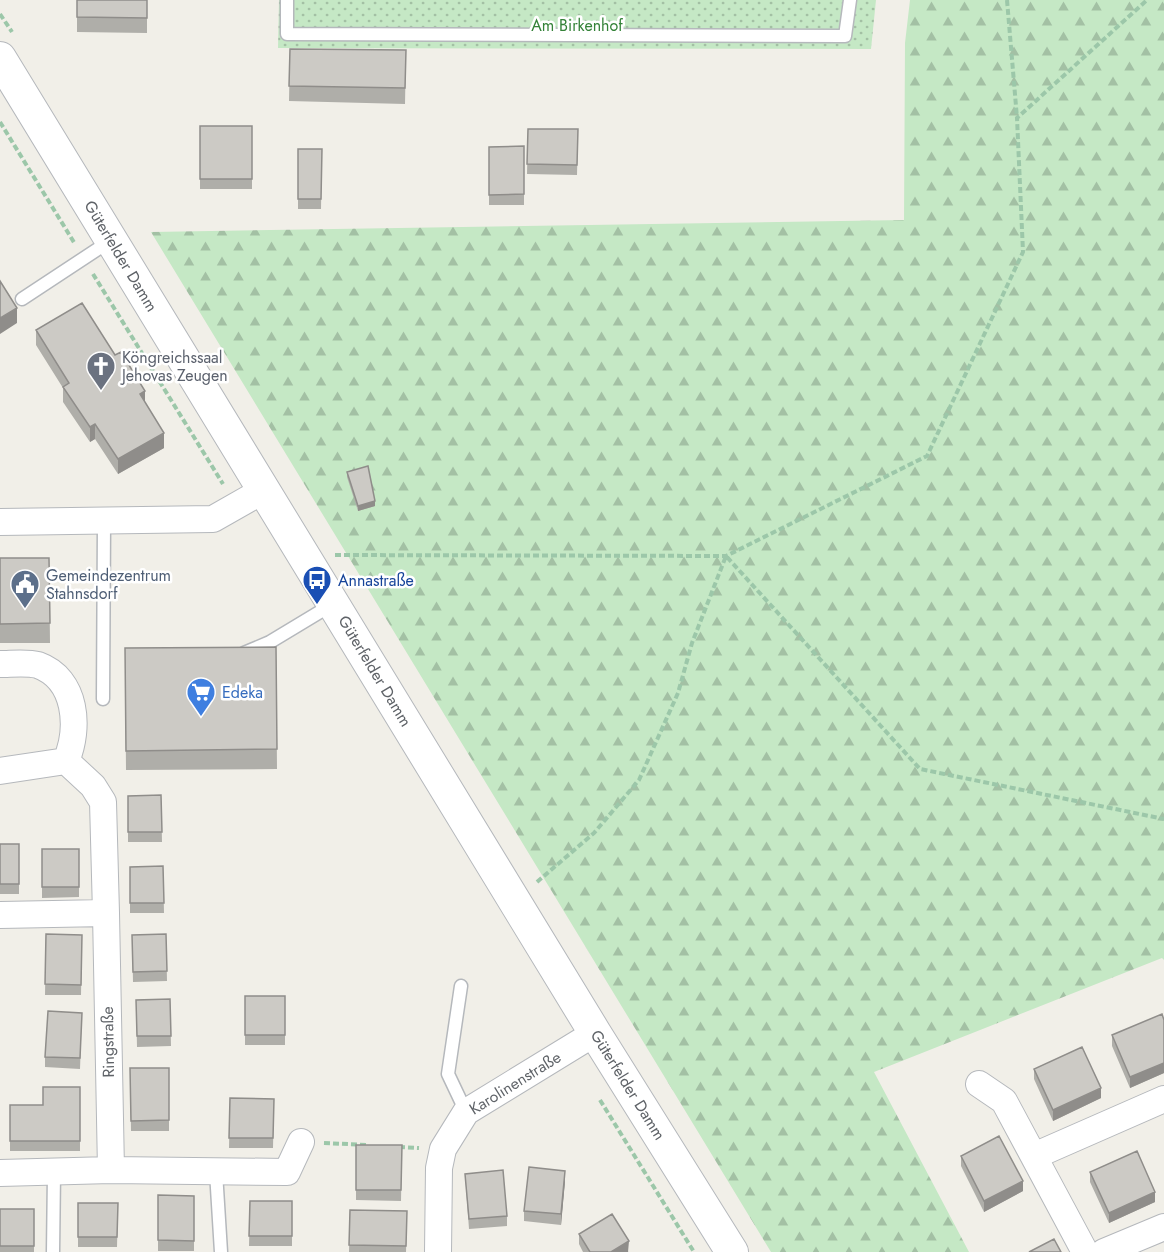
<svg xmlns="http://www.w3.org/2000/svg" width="1164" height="1252" viewBox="0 0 1164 1252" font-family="Jost,sans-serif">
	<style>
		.grass { fill: url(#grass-dots) }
		.forest { fill: url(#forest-firs) }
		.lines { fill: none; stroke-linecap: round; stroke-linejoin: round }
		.service-casing { stroke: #b5b8bc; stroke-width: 15 }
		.minor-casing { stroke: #b5b8bc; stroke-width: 28 }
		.tertiary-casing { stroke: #b5b8bc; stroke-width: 34 }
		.path { stroke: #9cc7a9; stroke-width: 4; stroke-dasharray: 6 3; stroke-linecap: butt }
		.service { stroke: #fff; stroke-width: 12 }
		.minor { stroke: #fff; stroke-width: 26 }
		.tertiary { stroke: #fff; stroke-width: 32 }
		.wall { fill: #afaea9 }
		.shaded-wall { fill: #8f8d8a }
		.building { fill: #cccac5; stroke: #8f8d8a; stroke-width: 1.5 }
		.labels { text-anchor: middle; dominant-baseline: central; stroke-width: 5; stroke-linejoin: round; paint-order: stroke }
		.park-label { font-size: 16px; fill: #348238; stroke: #fff }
		.street-label { font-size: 16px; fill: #5f6368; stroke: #fff }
		.worship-label { font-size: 16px; fill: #5b616d; stroke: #fff; text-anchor: start }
		.service-label { font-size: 16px; fill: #4e5e75; stroke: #fff; text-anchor: start }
		.transit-label { font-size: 16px; fill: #164399; stroke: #fff; text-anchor: start }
		.shop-label { font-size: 16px; fill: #366cbe; stroke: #fff; text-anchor: start }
	</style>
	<defs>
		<pattern id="grass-dots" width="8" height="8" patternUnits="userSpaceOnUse" patternTransform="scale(1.5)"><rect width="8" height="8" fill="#c5e8c5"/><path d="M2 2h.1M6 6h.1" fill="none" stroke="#a3c0a4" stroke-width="1.8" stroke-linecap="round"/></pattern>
		<pattern id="forest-firs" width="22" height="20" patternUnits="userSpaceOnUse" patternTransform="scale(1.5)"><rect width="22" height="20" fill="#c5e8c5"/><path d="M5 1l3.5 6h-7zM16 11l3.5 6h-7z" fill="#a3c0a4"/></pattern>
	</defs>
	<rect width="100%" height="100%" fill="#f1efe8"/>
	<path class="grass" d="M279,0H876L871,49L278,48Z"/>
	<path class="forest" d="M910,0H1164V960L1162,958L874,1072L969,1252H771L151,232L904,220L905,43Z"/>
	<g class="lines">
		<g class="service-casing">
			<path id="service" d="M287,0V34L845,36L850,0
				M22,299L110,241
				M244,653L270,642L333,604
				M103,699L104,522
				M461,986L448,1074L466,1112
				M216,1172L221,1252
				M53,1252L54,1173"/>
		</g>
		<g class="minor-casing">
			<path id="minor" d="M0,522L213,519L264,490
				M0,664C11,664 27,662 38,665C77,679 80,728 66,761L0,771
				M66,761L93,786L103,802L106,913
				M0,915L106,913L111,1170
				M979,1084L1004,1101L1085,1252
				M1034,1156L1164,1099
				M0,1173L111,1170L287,1172L301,1142
				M438,1252L439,1168L443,1149L466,1112L595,1033
				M1104,1252L1164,1227"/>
		</g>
		<g class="tertiary-casing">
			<path id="tertiary" d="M0,58L595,1033L732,1252"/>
		</g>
		<path class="path" d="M1007,0L1017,118
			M0,14L12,32
			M0,122L75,244
			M93,274L223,484
			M335,555L726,556L927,456L1023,252L1017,118L1147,0
			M537,882L594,833L639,780L678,693L692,643L726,556L920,769L1164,819
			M600,1100L694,1252
			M324,1143L368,1145
			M399,1147L419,1148"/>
		<use href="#service" class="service"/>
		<use href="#minor" class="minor"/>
		<use href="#tertiary" class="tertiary"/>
	</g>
	<path class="wall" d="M77,0H147V33L77,32Z
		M290,49L406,50L405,104L289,101Z
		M200,126H252V189H200Z
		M528,129H578L577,175L527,174Z
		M524,146V205H489V147Z
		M298,149H322L321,209H298Z
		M36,330L145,402L164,448L118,474L95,439L90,442L63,402V388L36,345Z
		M347,472L375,506L358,511L347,477Z
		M0,558H49L50,643H0Z
		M276,647L277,769L126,770L125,648Z
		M161,795L162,842H128V796Z
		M0,844H19V894H0Z
		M42,849H79V897L42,898Z
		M163,866L164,913H130V867Z
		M46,934L82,935L81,995H45Z
		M166,934L167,981L133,982L132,935Z
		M245,996H285V1045H245Z
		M170,999L171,1046L137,1047L136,1000Z
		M82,1013L80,1069L45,1067V1057Z
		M1164,1020V1073L1130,1088L1112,1046V1035Z
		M130,1068H169V1131H131Z
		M1034,1069L1101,1098L1053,1121L1034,1079Z
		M80,1087V1151H10V1105H43Z
		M230,1098L274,1099L273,1148H229Z
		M356,1145H402L401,1201L356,1200Z
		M961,1156L1023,1191L984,1212L961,1166Z
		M1090,1172L1155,1202L1109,1223L1090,1182Z
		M465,1174L507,1216V1226L469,1229Z
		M565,1181L561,1225L524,1221V1211Z
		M158,1195L194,1196V1251H158Z
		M250,1201H292V1246H249Z
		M78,1203H118L117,1247H78Z
		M0,1209H34V1252H0Z
		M350,1210L407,1211L406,1252H349Z
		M579,1234L629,1252H583L579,1244Z"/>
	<path class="shaded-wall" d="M17,308V323L0,334V318Z
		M145,391V406L140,394Z
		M95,424V439L90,442V427Z
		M164,433V448L118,474V459Z
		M375,501V506L358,511V506Z
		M1164,1063V1073L1130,1088V1077Z
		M1101,1088V1098L1053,1121V1110Z
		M565,1171V1181L561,1225V1214Z
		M1023,1181V1191L984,1212V1201Z
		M1155,1192V1202L1109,1223V1213Z
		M629,1241L628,1252H611Z"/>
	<path class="building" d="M77,0H147V18L77,17Z
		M290,49L406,50L405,88L289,86Z
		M200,126H252V179H200Z
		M528,129H578L577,165L527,164Z
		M524,146V194L489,195V147Z
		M298,149H322L321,199H298Z
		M0,281L17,308L0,318Z
		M82,303L115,355L121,352L132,370L145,391L140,394L164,433L118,459L95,424L90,427L63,387L69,383L36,330Z
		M368,466L375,501L358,506L347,472Z
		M0,558H49L50,623L0,624Z
		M276,647L277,749L126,751L125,648Z
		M161,795L162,832H128V796Z
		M0,844H19V884H0Z
		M42,849H79V887H42Z
		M163,866L164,903H130V867Z
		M46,934L82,935L81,985L45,984Z
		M166,934L167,971L133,972L132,935Z
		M245,996H285V1035H245Z
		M170,999L171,1036H137L136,1000Z
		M48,1011L82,1013L80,1058L45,1057Z
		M1162,1014L1164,1020V1063L1130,1077L1112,1035Z
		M1082,1047L1101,1088L1053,1110L1034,1069Z
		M130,1068H169V1120L131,1121Z
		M43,1087H80V1141H10V1105H43Z
		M230,1098L274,1099L273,1138H229Z
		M999,1136L1023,1181L984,1201L961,1156Z
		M356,1145H402L401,1190H356Z
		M1137,1151L1155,1192L1109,1213L1090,1172Z
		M529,1167L565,1171L561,1214L524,1211Z
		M503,1170L507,1216L469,1219L465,1174Z
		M158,1195L194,1196V1241L158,1240Z
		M250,1201H292V1236H249Z
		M78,1203H118L117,1237H78Z
		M0,1209H34V1246H0Z
		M350,1210L407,1211L406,1246L349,1245Z
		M612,1214L629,1241L611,1252H590L579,1234Z
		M1054,1239L1061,1252H1029Z"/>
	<defs>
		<g id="church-pin" transform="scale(1.5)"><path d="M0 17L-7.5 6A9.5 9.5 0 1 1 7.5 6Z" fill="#6b7280" stroke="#fff"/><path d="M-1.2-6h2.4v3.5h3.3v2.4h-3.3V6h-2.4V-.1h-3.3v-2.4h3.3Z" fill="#fff"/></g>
		<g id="bus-pin" transform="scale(1.5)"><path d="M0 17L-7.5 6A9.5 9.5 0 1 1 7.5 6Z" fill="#1a4fb4" stroke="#fff"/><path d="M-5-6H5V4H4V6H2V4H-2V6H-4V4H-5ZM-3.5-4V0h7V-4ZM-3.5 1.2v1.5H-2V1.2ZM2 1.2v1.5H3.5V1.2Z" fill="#fff"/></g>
		<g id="civic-pin" transform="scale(1.5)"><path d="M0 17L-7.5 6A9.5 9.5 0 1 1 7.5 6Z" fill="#5c6f8a" stroke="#fff"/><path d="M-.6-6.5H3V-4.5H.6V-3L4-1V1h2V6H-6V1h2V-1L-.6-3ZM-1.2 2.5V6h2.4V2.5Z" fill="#fff"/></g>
		<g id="supermarket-pin" transform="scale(1.5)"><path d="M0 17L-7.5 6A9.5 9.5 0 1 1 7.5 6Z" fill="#3f7fe0" stroke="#fff"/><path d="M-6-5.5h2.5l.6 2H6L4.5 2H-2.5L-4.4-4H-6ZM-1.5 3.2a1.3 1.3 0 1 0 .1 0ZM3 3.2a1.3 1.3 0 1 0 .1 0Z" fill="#fff"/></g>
	</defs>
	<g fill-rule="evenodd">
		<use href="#church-pin" x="101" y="366"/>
		<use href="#bus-pin" x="317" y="580"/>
		<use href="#civic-pin" x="25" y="584"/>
		<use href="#supermarket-pin" x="201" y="692"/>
	</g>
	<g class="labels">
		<g class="park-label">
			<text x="577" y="25">Am Birkenhof</text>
		</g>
		<g class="street-label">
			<text transform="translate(121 256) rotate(59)">Güterfelder Damm</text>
			<text transform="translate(375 671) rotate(59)">Güterfelder Damm</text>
			<text transform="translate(108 1042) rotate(-91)">Ringstraße</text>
			<text transform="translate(515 1083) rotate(-32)">Karolinenstraße</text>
			<text transform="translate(628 1085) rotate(58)">Güterfelder Damm</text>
		</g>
		<g class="worship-label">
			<text x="122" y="357">Köngreichssaal<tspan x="122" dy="18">Jehovas Zeugen</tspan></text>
		</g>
		<g class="service-label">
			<text x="46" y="575">Gemeindezentrum<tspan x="46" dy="18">Stahnsdorf</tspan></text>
		</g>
		<g class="transit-label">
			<text x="338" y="580">Annastraße</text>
		</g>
		<g class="shop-label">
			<text x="222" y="692">Edeka</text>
		</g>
	</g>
</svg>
